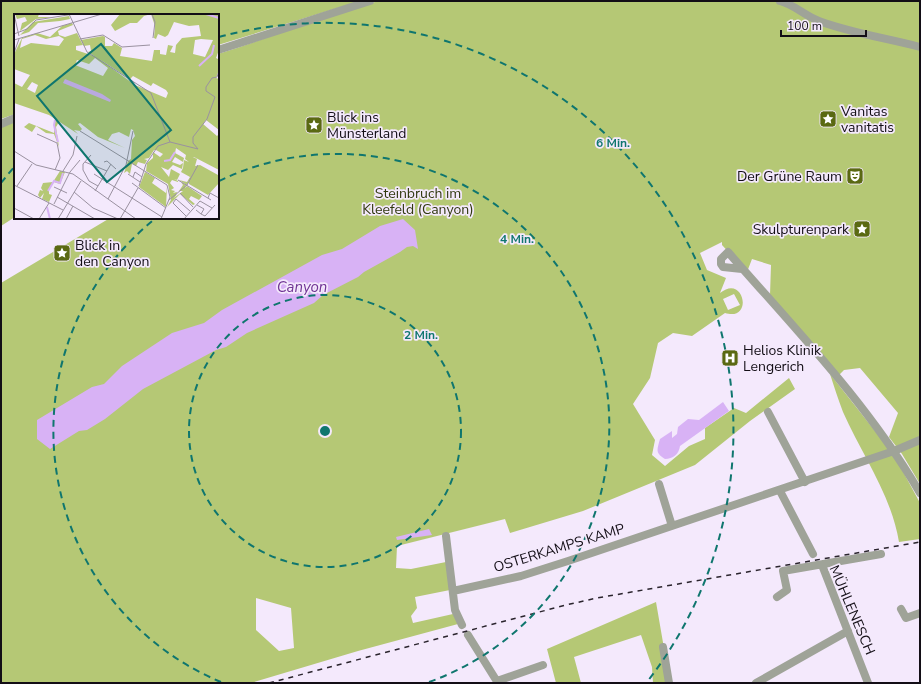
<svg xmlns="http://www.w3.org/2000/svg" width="921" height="684" viewBox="0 0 921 684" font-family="'Nunito Sans',sans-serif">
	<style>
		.green { fill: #b5c875; fill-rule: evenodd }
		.water { fill: #d8b2f5 }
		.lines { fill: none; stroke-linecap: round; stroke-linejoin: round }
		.minor { stroke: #9fa398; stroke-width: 8 }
		.rail { stroke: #2a242d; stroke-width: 1.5; stroke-dasharray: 5 5; stroke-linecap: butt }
		.ring { fill: none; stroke: #0f766e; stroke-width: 2; stroke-dasharray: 7 5 }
		.labels { text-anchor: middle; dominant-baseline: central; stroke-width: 3.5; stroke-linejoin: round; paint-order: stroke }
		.poi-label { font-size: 14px; fill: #130e16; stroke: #f4e9fc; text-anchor: start }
		.park-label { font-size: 14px; fill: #313910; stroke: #f4e9fc }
		.street-label { font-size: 14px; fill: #130e16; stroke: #f4e9fc }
		.water-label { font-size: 15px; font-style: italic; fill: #713595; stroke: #f4e9fc }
		.inset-river { fill: none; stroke: #d8b2f5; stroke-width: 2 }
		.inset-road { fill: none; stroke: #9a91a0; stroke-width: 1 }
		.view { fill: #0f766e; fill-opacity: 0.15; stroke: #0f766e; stroke-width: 2 }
		.inset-edge { fill: none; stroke: #130e16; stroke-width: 2 }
		.centre { fill: #0f766e; stroke: #f4e9fc; stroke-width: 2 }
		.ring-label { font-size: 12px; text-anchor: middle; font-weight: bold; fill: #0f766e; stroke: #f4e9fc; stroke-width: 3.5; stroke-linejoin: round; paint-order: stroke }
	</style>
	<rect width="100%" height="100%" fill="#f4e9fc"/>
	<path class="green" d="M1,1H360L218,45V15H15V114L1,119Z
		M378,1H920V484L902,454L889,437L898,413L860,368L844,370L839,375L770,295L771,265L752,259L747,272L722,245V242L700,253L707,270L726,278L720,293C744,273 754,322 725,313L692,336L673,333L658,343L650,378L633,404L655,440L652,455L665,466L689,446L705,439V428L734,408L746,413L789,378L795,389L750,421L695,465L583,511L510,533L505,519L397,546L396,568L411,569L446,562L450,590L415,597L417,608L411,616L413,623L453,614L458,624L358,651L251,683H1V283L110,218H218V54C271,37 324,17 378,1ZM734,294L740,305L728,310L723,299ZM256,598L291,608L294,648L279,651L256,630Z
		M15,121V217L1,226V127Z
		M830,374L894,455L920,503V539L899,542C891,494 862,455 843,412C838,399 834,386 830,374Z
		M656,602L670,683H653L652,667L641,635L574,657L581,683H556L547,649Z"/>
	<path class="water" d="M403,219L415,230L418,249L413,246L407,247L400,252L364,272L358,277L323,295L314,303L247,333L226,347L216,350L143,389L105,419L87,430L79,431L50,449L37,439V420L92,387L104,384L122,366L172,333L204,323L222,310L322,255L342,249L380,226Z
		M723,402L729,411L680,446C679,454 673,459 665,459C655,453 657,450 660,439L672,431V438L677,434L678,427L688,419L699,420Z
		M429,529L432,535L397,540L396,537Z"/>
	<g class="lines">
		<path class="minor" d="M780,1C795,5 805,16 819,21C851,33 886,38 920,47
			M218,50L370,1
			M1,124L15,118
			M742,269L723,267L721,264V259L728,252C796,330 868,404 920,493
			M768,412L805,482
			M659,484L672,526
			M780,491L813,554
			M446,536L455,610L462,625
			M822,565L868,683
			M453,591L521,576L568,561L894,451L920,440
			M777,597L787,590L783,571L881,554
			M901,609L906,618L920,613
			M468,635L498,683
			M663,647L669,683
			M497,681L543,665
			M756,683L848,631"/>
		<path class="rail" d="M269,683L566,605L597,598L920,542"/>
	</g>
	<g class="ring">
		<circle cx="325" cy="431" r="136"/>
		<path d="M221 682A272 272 0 0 1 156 218M219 181A272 272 0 1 1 429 682"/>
		<path d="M1 183A408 408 0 0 1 15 166M219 37A408 408 0 0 1 647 682"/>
	</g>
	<defs>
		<g id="sight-square" transform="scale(0.9)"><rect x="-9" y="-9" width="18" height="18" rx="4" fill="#5a6912" stroke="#f4e9fc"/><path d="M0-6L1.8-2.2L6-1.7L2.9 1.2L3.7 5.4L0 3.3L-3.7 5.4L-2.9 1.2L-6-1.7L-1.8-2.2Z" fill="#fff"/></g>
		<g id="theatre-square" transform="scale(0.9)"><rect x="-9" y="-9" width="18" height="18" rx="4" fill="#5a6912" stroke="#f4e9fc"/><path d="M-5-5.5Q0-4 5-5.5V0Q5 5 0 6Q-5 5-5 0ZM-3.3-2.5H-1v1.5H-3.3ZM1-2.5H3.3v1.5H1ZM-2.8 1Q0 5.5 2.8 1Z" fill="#fff"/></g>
		<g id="hospital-square" transform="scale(0.9)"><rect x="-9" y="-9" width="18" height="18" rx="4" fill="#5a6912" stroke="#f4e9fc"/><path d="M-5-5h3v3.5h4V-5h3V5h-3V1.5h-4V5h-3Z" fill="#fff"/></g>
	</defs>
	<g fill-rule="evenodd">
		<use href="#sight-square" x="828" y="119"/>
		<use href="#sight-square" x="314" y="125"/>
		<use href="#theatre-square" x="855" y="176"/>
		<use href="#sight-square" x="862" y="229"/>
		<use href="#sight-square" x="62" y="253"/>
		<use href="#hospital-square" x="730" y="358"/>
	</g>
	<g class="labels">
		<g class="poi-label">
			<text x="841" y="111">Vanitas<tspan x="841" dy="16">vanitatis</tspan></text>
			<text x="327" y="117">Blick ins<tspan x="327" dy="16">Münsterland</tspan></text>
			<text x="842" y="176" text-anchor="end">Der Grüne Raum</text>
			<text x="849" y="229" text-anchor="end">Skulpturenpark</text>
			<text x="75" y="245">Blick in<tspan x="75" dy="16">den Canyon</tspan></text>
			<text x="743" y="350">Helios Klinik<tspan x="743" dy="16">Lengerich</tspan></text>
		</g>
		<g class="park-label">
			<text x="418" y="193">Steinbruch im<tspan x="418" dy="16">Kleefeld (Canyon)</tspan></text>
		</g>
		<g class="street-label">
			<text transform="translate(559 548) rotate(-17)">OSTERKAMPS KAMP</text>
			<text transform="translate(852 610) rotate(67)">MÜHLENESCH</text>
		</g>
		<g class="water-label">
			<text x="302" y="287">Canyon</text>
		</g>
	</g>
	<g transform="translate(14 14)">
		<rect width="205" height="205" fill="#f4e9fc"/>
		<path d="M1,0H25L24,3H41L22,5L6,17L8,9L13,7L11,3L3,5ZM106,0H137L130,2L123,9H116L101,17L97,11ZM137,0H205V36L202,44L204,45L205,56L202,64L205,65V116L192,106L189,110L203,122L205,120V156L180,143H179L183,145L181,152L186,151L204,161L205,169L194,181L175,170V167L173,171L165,166L173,168L176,163L167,158L169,154L170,146L175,148L171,145L172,141L162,134L161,139L170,144L169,148L161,143L158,148L166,151L169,149L168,155L159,151L154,156L147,153L155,163L157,155L166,160L163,166L160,165L164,167V168L158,166L156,169L160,174L157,176L161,177L159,179L163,178L162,181L164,179L160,184L169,177H165L169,171L167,168L172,171L171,174L173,172L188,182L185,186L177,182L175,185L181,190L179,191L166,180L153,193L157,186L154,170L132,157L133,149L139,144V138L146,143L149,140L142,136H140L135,144L130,145L133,146L131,150L124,148L122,152L118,150L116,160L113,157L110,159L114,147L117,145L118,126L121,122L119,116L117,115L115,123L105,118L98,120L94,126L111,134L84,123L66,109L64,110L68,115L66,117L60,116L64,120L35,101L0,89V69L8,73L16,61L0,55V40L8,24L23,19L36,23L48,12L58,9L59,11L44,17L45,21L51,23L63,19L69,31L62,32V36L80,42L74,38L77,37L76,31L70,32L67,26L89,22L91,23V32H98L100,29L108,34L106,42L138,47L140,36H146V40L152,41L154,31L159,32L156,38L161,39L162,31L168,24L187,22L185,11L175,12L160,8L154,21L151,23L144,20L142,25L140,24L141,12ZM21,21L32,25L45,22L50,25L45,32L17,29L6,34L8,25ZM187,25L199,26L191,43L179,40L181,26ZM81,44L94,54L89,62L61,51L63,46L75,50ZM85,45L116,65L119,62L137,72L139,69L152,76L154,79L152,84L121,71ZM18,68L24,71L21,79L13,75ZM55,2L56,5L46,7L24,9L15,18L6,21L19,8ZM41,106L45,108L42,113L45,133L40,120L32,119L22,112L18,118L10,113L15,109L40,119ZM46,157L51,158L46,170L40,168L35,175V180L38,181L35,188L28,185L30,179L26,184L24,181L26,176L29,177L27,174L29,169L39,168ZM131,158L141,164L138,169L152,179L153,173L152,193L125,173Z" fill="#b5c875" fill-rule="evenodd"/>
		<path d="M51,65L88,80L97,86L96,88L49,69Z" fill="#d8b2f5"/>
		<path class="inset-river" d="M192,0L205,4M185,52L198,40L200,31M41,106L40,111L44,128M150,147L156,146L161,138M34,177L40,167L46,169L49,159M33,193L36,205"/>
		<path class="inset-road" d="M0,0L5,22M55,0L73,38L137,79L156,128M138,0L141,8L139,24M0,20L13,15L22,6L60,0M66,25L89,21L108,33L136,31M0,26L88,0M0,39L5,25M66,117L153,171L156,183L147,205M23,120L43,129L46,144L41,156M0,137L22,151L59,160L122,205M77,141L69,150V156L75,167L84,172M71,148L93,157M90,148L93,147L102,155M49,157L59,141L63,122M80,160L148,203M114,160L126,168M119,163L121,158L128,163M164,166L197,186M118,169L152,194M0,171L49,196M3,172L18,150M125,172L132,150L144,132L156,128L184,135L179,129V123L193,105L201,83L192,77V73L198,64L203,63L205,57M40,173L53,179M81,177L97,150M60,178L79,194L104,205M166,179L179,193M43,183L81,205M194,184L196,179L205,184M94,185L112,151L119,117M155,186L173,171L184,151M40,190L56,158L66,146M0,194L20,205M182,196L187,200L190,195L183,191M187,200L191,202L201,191M172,202L159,189L162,185L176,197M25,205L35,189M44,205L67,167M52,205L59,192M106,205L124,174M170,205L186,187L198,194"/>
		<path class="view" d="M87,30L157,116L93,168L23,82Z"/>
		<rect width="205" height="205" class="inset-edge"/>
	</g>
	<circle cx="325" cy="431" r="6" class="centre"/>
	<g class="ring-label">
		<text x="613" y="147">6 Min.</text>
		<text x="517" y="243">4 Min.</text>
		<text x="421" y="339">2 Min.</text>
	</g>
	<rect width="921" height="684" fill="none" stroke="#130e16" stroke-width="4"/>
	<path d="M781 30v6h85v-6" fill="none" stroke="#130e16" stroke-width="2"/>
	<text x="787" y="30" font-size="12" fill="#130e16" stroke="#f4e9fc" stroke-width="3" paint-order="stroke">100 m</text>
</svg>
